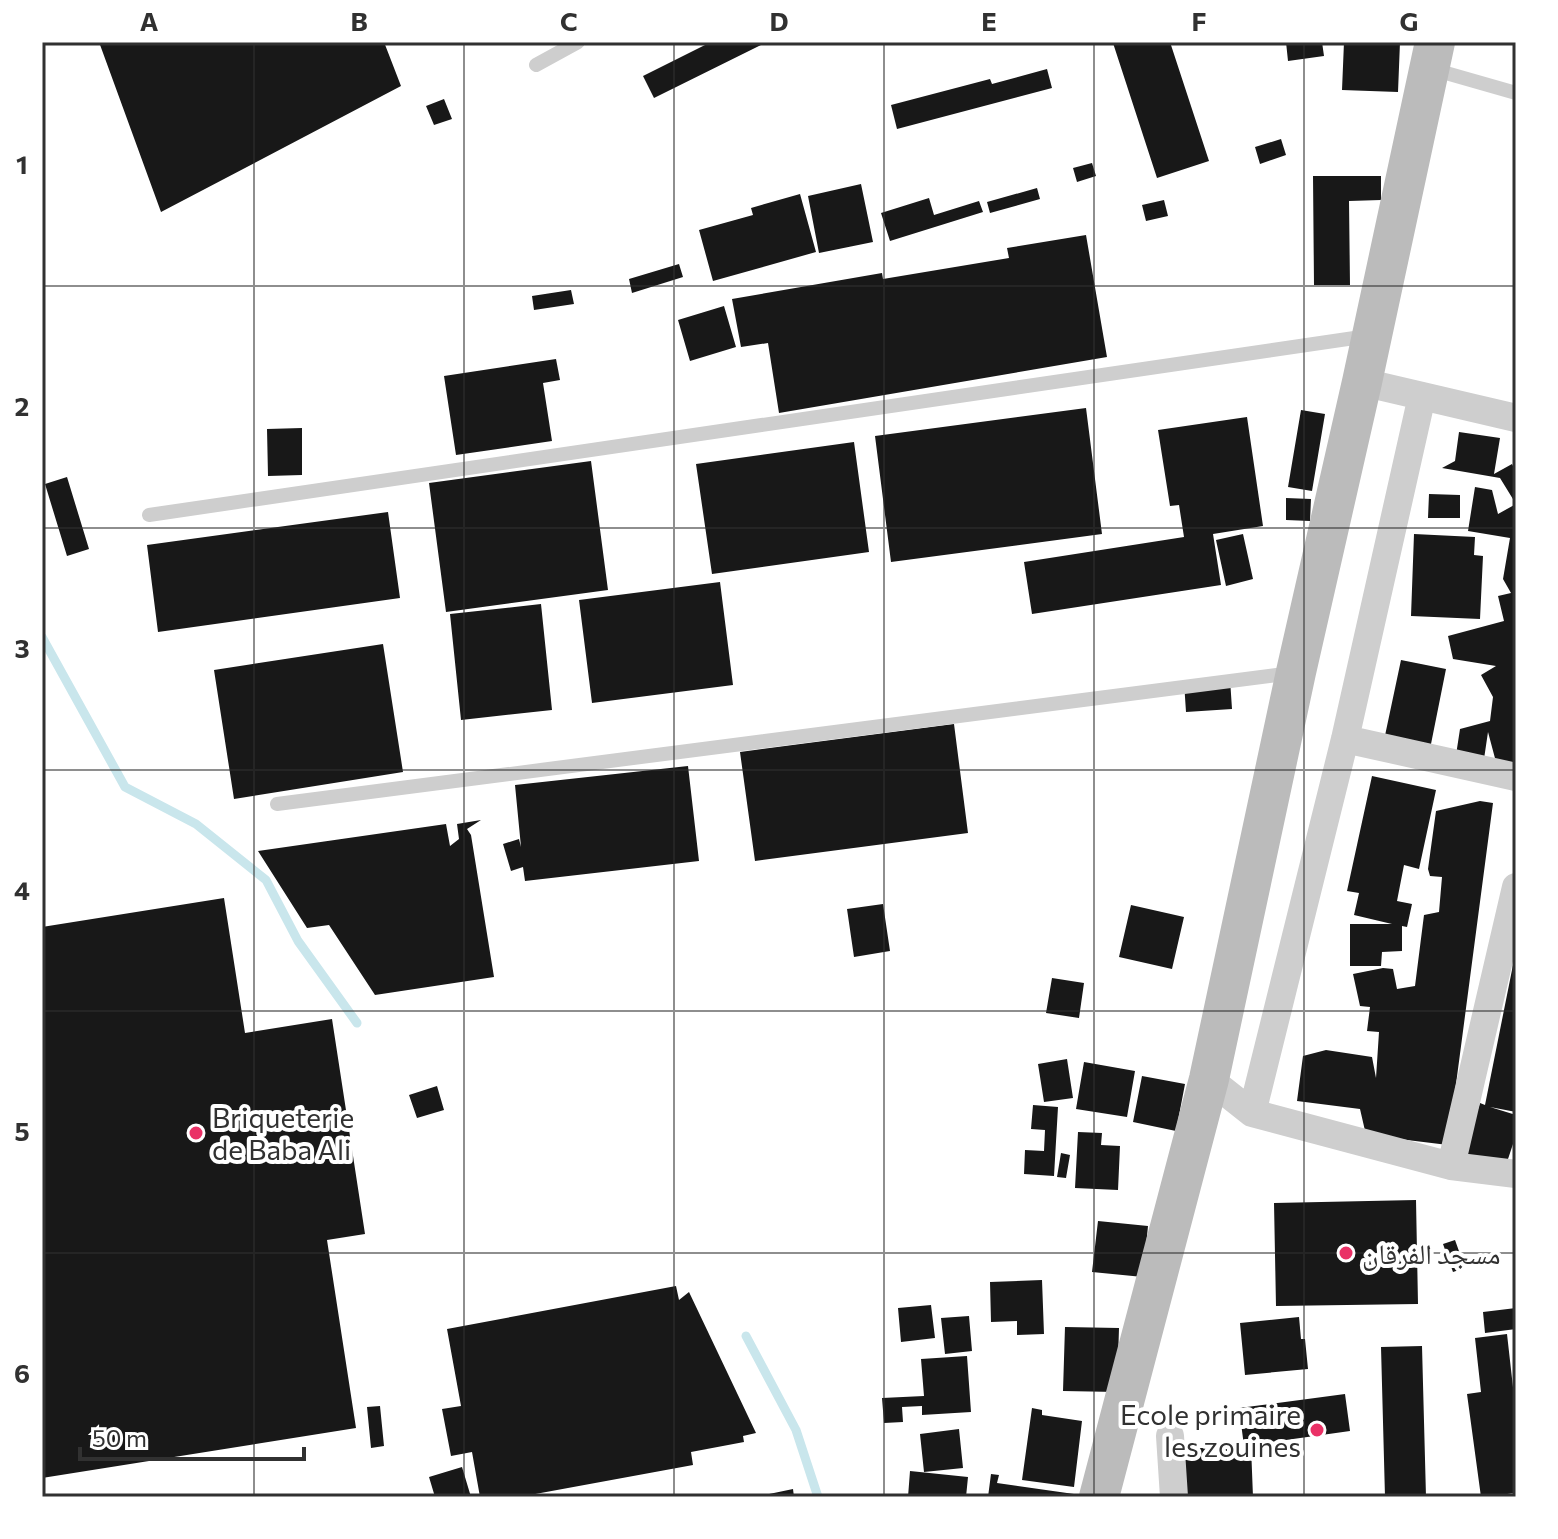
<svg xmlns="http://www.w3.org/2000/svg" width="1558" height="1539" viewBox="0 0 1558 1539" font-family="Commissioner,'Noto Naskh Arabic',sans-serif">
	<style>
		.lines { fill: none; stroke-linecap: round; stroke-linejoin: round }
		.stream { stroke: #c9e6ec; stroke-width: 9 }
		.building { fill: #181818 }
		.service { stroke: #cecece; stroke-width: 14 }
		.minor { stroke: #cecece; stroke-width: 28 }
		.secondary { stroke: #bbb; stroke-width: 40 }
		.grid { fill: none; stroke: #313131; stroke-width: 2; stroke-opacity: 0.55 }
		.poi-dot { fill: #ea3166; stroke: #fff; stroke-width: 3 }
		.labels { text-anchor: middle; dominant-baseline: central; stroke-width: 8; stroke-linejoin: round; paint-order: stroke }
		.poi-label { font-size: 28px; fill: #313131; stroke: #fff; text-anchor: start }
		.neatline { fill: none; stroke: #313131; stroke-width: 3 }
		.grid-label { font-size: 26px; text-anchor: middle; font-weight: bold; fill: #313131 }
	</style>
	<rect width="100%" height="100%" fill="#fff"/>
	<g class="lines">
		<path class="stream" d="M42,637L125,787L196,824L266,880L298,941L357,1023
			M746,1336L796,1430L818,1497"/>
	</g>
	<path class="building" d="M99,42H384L401,86L161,212Z
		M711,42H767L654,98L643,76Z
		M1117,42H1170L1209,161L1157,178L1113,43Z
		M1286,42H1322L1324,56L1288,61Z
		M1344,42H1400L1398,92L1342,90Z
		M1047,69L1052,88L897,129L891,105L990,79L992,84Z
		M444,99L452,119L434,125L426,106Z
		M1281,139L1286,155L1260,164L1255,147Z
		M1092,163L1096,176L1077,182L1073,168Z
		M1313,176H1381V200L1349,201L1350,285H1314Z
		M861,184L873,242L819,253L808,196Z
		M1037,188L1040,199L990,213L987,202Z
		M800,194L816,252L713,281L699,230L753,215L751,208Z
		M929,198L934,215L979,201L983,212L890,241L881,213Z
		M1164,200L1168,216L1146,221L1142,205Z
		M1086,235L1107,357L779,413L768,343L741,347L732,299L882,273L883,279L1009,258L1007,248Z
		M679,264L683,277L632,293L629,279Z
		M571,290L574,304L534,310L532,296Z
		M724,306L736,347L690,361L678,320Z
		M556,359L560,380L543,383L552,441L456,455L444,376Z
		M1086,408L1102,534L891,562L875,436Z
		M1301,410L1325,414L1312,491L1288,487Z
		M1247,417L1263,526L1213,534L1221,585L1032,614L1024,562L1184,537L1179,505L1170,506L1158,430Z
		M302,428V475L268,476L267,429Z
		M1459,432L1500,438L1494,474L1512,464L1516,472V766L1496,762L1488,732L1484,759L1456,755L1460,729L1490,721L1493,697L1481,675L1496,666L1453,659L1448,636L1504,621L1498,596L1511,593L1503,579L1510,538L1468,531L1475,487L1492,490L1498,514L1516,504L1500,478L1442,468L1455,461Z
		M854,442L869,552L712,574L696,464Z
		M591,461L608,590L446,612L429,483Z
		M67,477L89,549L67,556L45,484Z
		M1429,494L1460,495V518H1428Z
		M1286,498L1311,499L1310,521L1286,520Z
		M388,512L400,598L158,632L147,545Z
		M1243,534L1253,579L1226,586L1216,540Z
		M1414,534L1475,537L1474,555L1483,556L1480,619L1411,616Z
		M720,582L733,685L592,703L579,600Z
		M541,604L552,710L461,720L450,614Z
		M383,644L403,772L234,799L214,670Z
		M1401,660L1446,669L1429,754L1383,745Z
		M1230,679L1232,709L1186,712L1184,682Z
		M954,724L968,833L755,861L740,752Z
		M688,766L699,861L525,881L523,867L511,871L503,844L519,839L521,847L515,785Z
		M1372,776L1436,790L1419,869L1404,865L1397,901L1412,904L1407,927L1402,926V951L1382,952L1381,966H1350V924H1392L1354,915L1359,893L1347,891Z
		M1480,801L1493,803L1448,1145L1366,1135L1360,1109L1297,1101L1303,1056L1326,1050L1372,1057L1376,1078L1379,1032L1367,1031L1370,1007L1360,1006L1353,974L1383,968L1393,969L1397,989L1415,986L1424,915L1439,912L1442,877L1430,876L1428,869L1436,811Z
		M481,820L467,829L471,835L494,977L375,995L329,925L307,928L258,851L446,824L450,846L459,839L457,824Z
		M224,898L245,1033L332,1019L365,1234L327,1240L356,1428L42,1478V927Z
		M883,904L890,951L854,957L847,909Z
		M1131,905L1184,917L1172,969L1119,957Z
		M1515,955L1516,1112L1490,1107L1516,1115V1135L1504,1171L1462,1157L1480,1103L1485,1105Z
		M1052,978L1084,983L1079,1018L1046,1013Z
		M1067,1059L1073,1098L1044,1102L1038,1064Z
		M1084,1062L1135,1071L1127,1117L1076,1109Z
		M1142,1076L1185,1084L1176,1131L1133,1122Z
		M437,1086L444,1110L417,1118L409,1095Z
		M1033,1105L1058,1107L1054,1176L1024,1174L1025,1150L1044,1151L1045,1130L1031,1129Z
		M1078,1132L1102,1133L1101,1145L1120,1146L1118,1190L1075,1188Z
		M1061,1153L1070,1155L1066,1178L1057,1177Z
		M1416,1200L1418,1304L1276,1306L1274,1203Z
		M1098,1221L1148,1226L1143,1277L1092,1272Z
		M1455,1240L1465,1268L1453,1272L1443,1244Z
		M1042,1280L1044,1334L1017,1335V1321L991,1322L990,1282Z
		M676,1286L679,1300L689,1292L756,1433L743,1436L744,1442L691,1452L693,1465L519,1497H480L472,1452L451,1456L442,1409L461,1406L447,1329Z
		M931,1305L935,1338L901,1342L898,1308Z
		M1516,1308V1329L1485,1333L1483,1312Z
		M969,1316L972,1351L945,1354L941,1318Z
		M1299,1317L1301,1339H1305L1308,1369L1245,1375L1240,1323Z
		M1065,1327L1119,1328L1117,1392L1063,1391Z
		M1507,1334L1516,1414V1493L1481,1497L1467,1394L1481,1392L1475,1338Z
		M1422,1346L1426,1497H1385L1381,1347Z
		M967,1356L971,1412L922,1415V1406L902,1407L903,1422L884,1423L882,1398L924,1396L921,1359Z
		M1345,1394L1350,1431L1244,1446L1239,1408Z
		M380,1406L384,1446L371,1448L367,1407Z
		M1032,1408L1042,1410V1415L1082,1421L1074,1487L1022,1480Z
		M959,1429L963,1468L924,1472L920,1434Z
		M1251,1446L1253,1497H1179L1177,1449Z
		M462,1467L471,1497H435L429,1477Z
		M910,1471L968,1477L966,1497H908Z
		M991,1474L999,1475L997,1483L1074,1494V1497H988Z
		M793,1489L794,1497H759V1496Z"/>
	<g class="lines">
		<path class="service" d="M536,65L578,42
			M1432,69L1516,93
			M149,515L1368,336
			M277,804L1292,673"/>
		<path class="minor" d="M1362,382L1516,418
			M1345,739L1516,777
			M1209,1079L1252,1113L1451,1166L1516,1174
			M1252,1113L1345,739L1422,396
			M1451,1166L1516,887
			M1170,1436L1174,1497"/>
		<path class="secondary" d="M1099,1497L1209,1079L1296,672L1362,382L1435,42"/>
	</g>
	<path class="grid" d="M254,42V1497M464,42V1497M674,42V1497M884,42V1497M1094,42V1497M1304,42V1497M42,286H1516M42,528H1516M42,770H1516M42,1011H1516M42,1253H1516"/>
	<g class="poi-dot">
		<circle cx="196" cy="1133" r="8"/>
		<circle cx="1346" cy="1253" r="8"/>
		<circle cx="1317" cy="1430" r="8"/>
	</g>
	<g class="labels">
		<g class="poi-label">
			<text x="212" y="1117">Briqueterie<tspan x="212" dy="32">de Baba Ali</tspan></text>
			<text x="1362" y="1253">مسجد الفرقان</text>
			<text x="1301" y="1414" text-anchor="end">Ecole primaire<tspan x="1301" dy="32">les zouines</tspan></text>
		</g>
	</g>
	<rect width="1558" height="1539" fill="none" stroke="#ffffff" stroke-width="88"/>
	<path d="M80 1447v12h224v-12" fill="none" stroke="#313131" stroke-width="4"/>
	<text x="92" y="1447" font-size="24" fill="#313131" stroke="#ffffff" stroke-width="6" paint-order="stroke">50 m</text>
	<rect x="44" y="44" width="1470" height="1451" class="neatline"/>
	<g class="grid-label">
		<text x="149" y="31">A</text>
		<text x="359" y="31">B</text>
		<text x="569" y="31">C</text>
		<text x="779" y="31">D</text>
		<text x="989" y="31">E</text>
		<text x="1199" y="31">F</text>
		<text x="1409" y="31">G</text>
		<text x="22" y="174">1</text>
		<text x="22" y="416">2</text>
		<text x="22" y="658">3</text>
		<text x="22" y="900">4</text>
		<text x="22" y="1141">5</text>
		<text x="22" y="1383">6</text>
	</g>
</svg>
